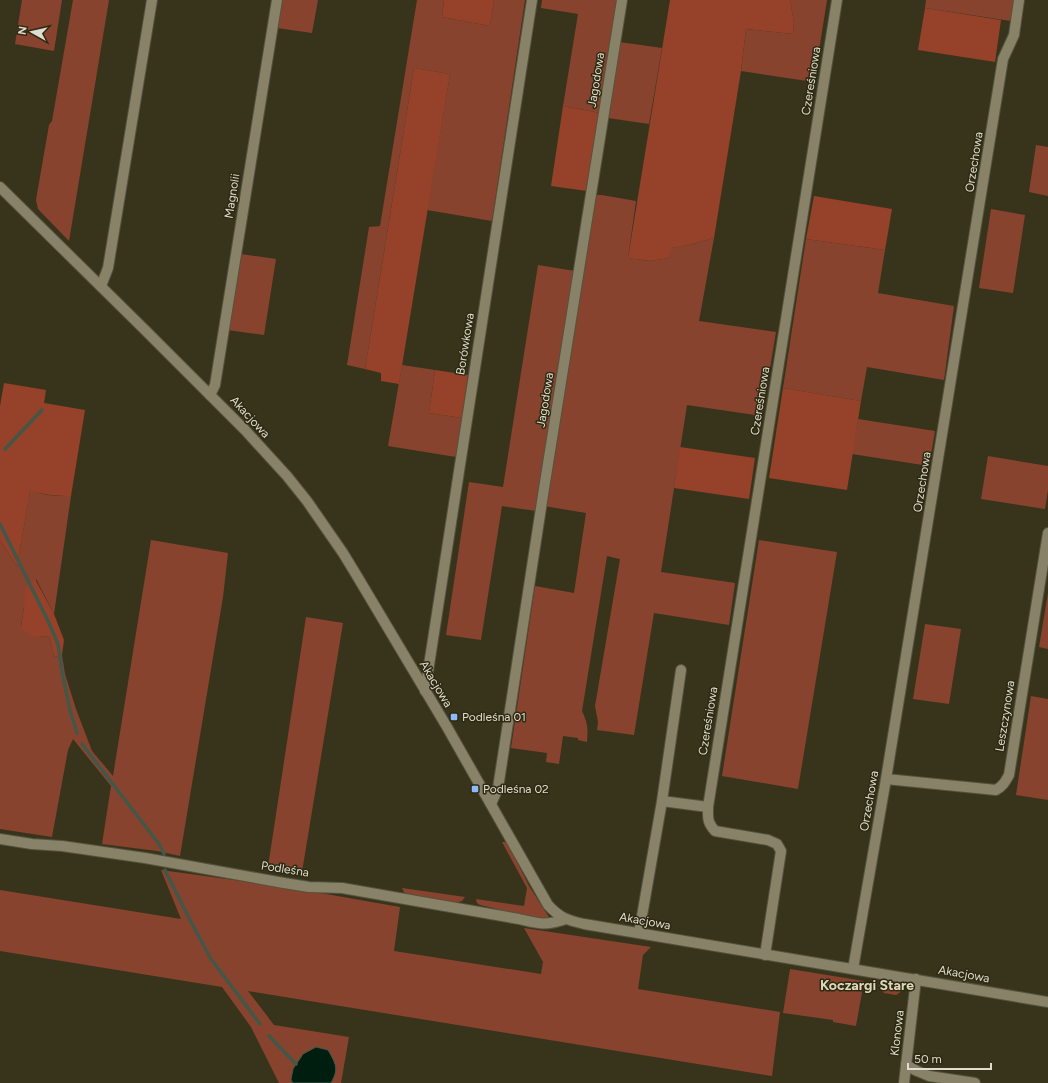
<svg xmlns="http://www.w3.org/2000/svg" width="1048" height="1083" viewBox="0 0 1048 1083" font-family="Figtree,sans-serif">
	<style>
		.green { fill: #88432f }
		.forest { fill: #964129 }
		.water { fill: #001e10; stroke: #435749 }
		.lines { fill: none; stroke-linecap: round; stroke-linejoin: round }
		.stream { stroke: #435749; stroke-width: 3.5 }
		.street-casing { stroke: #55523d; stroke-width: 12 }
		.secondary-casing { stroke: #55523d; stroke-width: 12 }
		.street { stroke: #878268; stroke-width: 10 }
		.secondary { stroke: #878268; stroke-width: 10 }
		.poi-dot { fill: #8bbafc; stroke: #2e2a12; stroke-width: 1.5 }
		.labels { text-anchor: middle; dominant-baseline: central; stroke-width: 3; stroke-linejoin: round; paint-order: stroke }
		.street-label { font-size: 12px; fill: #dfddcf; stroke: #2e2a12 }
		.poi-label { font-size: 12px; fill: #dfddcf; stroke: #2e2a12; text-anchor: start }
		.quarter-label { font-size: 14px; font-weight: bold; fill: #ded9bc; stroke: #2e2a12 }
	</style>
	<rect width="100%" height="100%" fill="#38341c"/>
	<path class="green" d="M22,0H62L54,51L15,44Z
		M73,0H109L69,241L38,209L36,200L49,125L52,121Z
		M282,0H318L312,33L277,28Z
		M417,0H444L442,17L490,26L494,0H525L492,221L427,210L450,74L414,68L365,369L347,365L369,227L380,226Z
		M542,0H618L600,113L563,106L578,14L541,8Z
		M790,0H827L814,82L741,71L746,29L793,34L794,23Z
		M926,0H1015L1011,21L925,8Z
		M619,42L662,48L649,124L608,118Z
		M1036,145L1048,147V196L1029,192Z
		M594,195H602L636,201L628,258L650,261L669,258L671,248L689,245L714,238L699,321L776,332L762,416L687,405L661,572L735,583L729,625L654,613L634,735L597,730L598,722L595,706L620,559L607,556L582,711C588,724 588,728 587,742L578,740V738L563,736L559,764L546,762L547,753L511,748L535,586L574,593L586,513L544,506Z
		M991,209L1025,215L1013,293L979,288Z
		M806,239L885,250L878,293L954,306L944,380L867,367L861,401L783,388Z
		M241,254L276,259L264,335L228,330Z
		M538,265L575,271L536,511L502,506L481,640L446,635L469,482L503,487Z
		M402,365L435,370L429,413L462,418L456,457L388,446Z
		M858,419L935,431L929,466L852,454Z
		M988,456L1048,466V490L1045,509L981,499Z
		M30,490C44,496 57,496 71,496L54,614L36,579L24,607L21,626L38,637L49,636L54,657L62,655L65,674L76,709L92,751L113,776L151,540L228,553L223,597L180,856L157,851L102,844L111,786L73,739L68,750L52,837L0,829V540L17,567Z
		M759,540L837,552L798,789L722,776Z
		M1048,593V649L1039,647Z
		M306,617L343,623L302,872L268,867Z
		M925,624L961,629L949,704L913,699Z
		M1031,696L1048,699V800L1016,795Z
		M502,842H507L529,886L549,917L548,919L543,920L504,913L493,908L480,905L477,903L476,899L524,906L527,888Z
		M161,870L292,888L400,907L394,951L541,974L543,962L524,928L651,947L643,955L638,989L780,1012L772,1076L248,991L274,1025L349,1037L341,1083H279L251,1027L222,987L0,951V890L181,919Z
		M402,888L465,897L462,901L452,904L405,894Z
		M790,969L864,981L856,1026L833,1022V1020L783,1013Z
		M881,982L899,984L902,986V991L896,995L884,993L879,988V983Z"/>
	<path class="forest" d="M444,0H494L490,26L442,17Z
		M670,0H790L794,23L793,34L746,29L741,71L714,238L689,245L672,248L669,258L650,261L628,258Z
		M925,8L1001,20L995,62L918,50Z
		M414,68L450,74L399,384L381,381V373L365,369Z
		M563,106L600,113L587,191L551,186Z
		M814,196L892,209L885,250L806,239Z
		M435,370L468,375L462,418L429,413Z
		M4,383L46,390L44,403L85,410L71,496C55,496 46,495 30,491L17,567L0,540V406Z
		M783,388L861,401L847,490L769,478Z
		M680,447L755,458L749,499L674,488Z
		M35,579L54,614L64,640L62,655L54,657L49,636L38,637L30,636L21,627L24,607L25,588Z"/>
	<path class="water" d="M316,1047L328,1050C336,1064 339,1069 331,1083H293L291,1080L293,1069L303,1054Z"/>
	<g class="lines">
		<path class="stream" d="M5,449L42,410
			M0,524L48,621L58,644L62,672L70,710L77,733
			M82,744L159,844L164,854
			M165,870L190,920L211,959L260,1024
			M269,1036L296,1064"/>
		<g class="street-casing">
			<path id="street" d="M101,286L108,268L152,0
				M210,395L215,385L277,0
				M425,691L532,0
				M886,779L996,790C1003,786 1005,782 1009,775L1048,533
				M662,801L681,670
				M491,804L498,788L543,495L622,0
				M708,807C708,818 707,822 715,831L768,840L777,844L781,851L765,955
				M0,839L32,844L62,846L145,858L284,883L309,887L342,888L519,919C540,924 545,926 566,919
				M639,933L662,801L708,807L837,0
				M853,969L886,779L1003,59L1014,35L1019,0
				M906,1065L917,1071L929,1076L975,1083"/>
		</g>
		<g class="secondary-casing">
			<path id="secondary" d="M0,187L144,329L245,430L287,476L307,501L343,553L357,576L447,727L548,905C560,918 567,920 584,924L1048,1002
				M904,1083L916,979"/>
		</g>
		<use href="#street" class="street"/>
		<use href="#secondary" class="secondary"/>
	</g>
	<g class="poi-dot">
		<rect x="450" y="713" width="8" height="8" rx="2"/>
		<rect x="471" y="785" width="8" height="8" rx="2"/>
	</g>
	<g class="labels">
		<g class="street-label">
			<text transform="translate(596 80) rotate(-81)">Jagodowa</text>
			<text transform="translate(811 81) rotate(-81)">Czereśniowa</text>
			<text transform="translate(974 162) rotate(-81)">Orzechowa</text>
			<text transform="translate(232 196) rotate(-81)">Magnolii</text>
			<text transform="translate(465 344) rotate(-81)">Borówkowa</text>
			<text transform="translate(545 400) rotate(-81)">Jagodowa</text>
			<text transform="translate(760 401) rotate(-81)">Czereśniowa</text>
			<text transform="translate(250 417) rotate(47)">Akacjowa</text>
			<text transform="translate(922 482) rotate(-81)">Orzechowa</text>
			<text transform="translate(436 684) rotate(59)">Akacjowa</text>
			<text transform="translate(1005 716) rotate(-81)">Leszczynowa</text>
			<text transform="translate(708 721) rotate(-81)">Czereśniowa</text>
			<text transform="translate(869 801) rotate(-80)">Orzechowa</text>
			<text transform="translate(285 869) rotate(9)">Podleśna</text>
			<text transform="translate(645 921) rotate(10)">Akacjowa</text>
			<text transform="translate(964 974) rotate(10)">Akacjowa</text>
			<text transform="translate(897 1033) rotate(-83)">Klonowa</text>
		</g>
		<g class="poi-label">
			<text x="462" y="717">Podleśna 01</text>
			<text x="483" y="789">Podleśna 02</text>
		</g>
		<g class="quarter-label">
			<text x="867" y="985">Koczargi Stare</text>
		</g>
	</g>
	<g transform="translate(32 32) rotate(278)" stroke="#2e2a12" stroke-width="3" paint-order="stroke">
	<path d="M0-3L7 15L0 10L-7 15Z" fill="#dfddcf"/>
	<text y="-6" font-size="11" font-weight="bold" text-anchor="middle" fill="#dfddcf">N</text>
	</g>
	<path d="M908 1063v6h83v-6" fill="none" stroke="#dfddcf" stroke-width="2"/>
	<text x="914" y="1063" font-size="12" fill="#dfddcf" stroke="#2e2a12" stroke-width="3" paint-order="stroke">50 m</text>
</svg>
